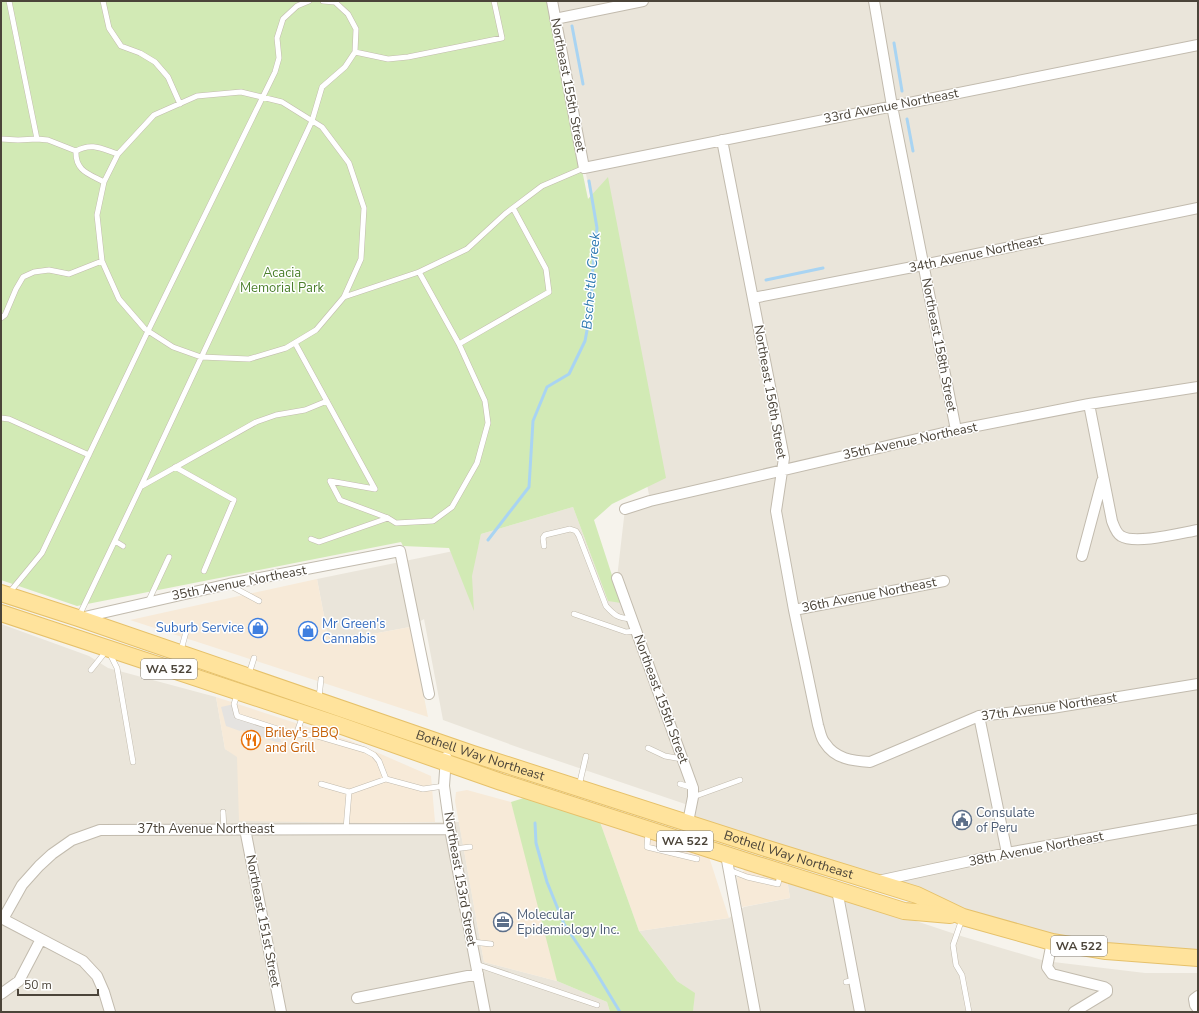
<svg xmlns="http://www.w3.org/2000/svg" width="1199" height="1013" viewBox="0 0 1199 1013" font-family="'Nunito Sans',sans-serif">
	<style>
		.residential { fill: #eae5da }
		.commercial { fill: #f7ead8 }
		.green { fill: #d2eab5 }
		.parking { fill: #e5e3e0 }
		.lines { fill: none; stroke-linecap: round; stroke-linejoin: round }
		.stream { stroke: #a9d4f2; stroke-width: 3 }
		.service-casing { stroke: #c2bbae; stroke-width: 6 }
		.minor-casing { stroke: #c2bbae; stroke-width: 12 }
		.primary-casing { stroke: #e6c16a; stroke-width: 18 }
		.service { stroke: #fff; stroke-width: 5 }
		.minor { stroke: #fff; stroke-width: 10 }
		.primary { stroke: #ffe39c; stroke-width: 16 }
		.labels { text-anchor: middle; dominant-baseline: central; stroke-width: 3; stroke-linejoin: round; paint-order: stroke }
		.shield { fill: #fff; stroke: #817c74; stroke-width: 1 }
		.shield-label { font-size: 12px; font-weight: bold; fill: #4b4439 }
		.street-label { font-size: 13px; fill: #4b4439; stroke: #fff }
		.park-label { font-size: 13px; fill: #4a7f2a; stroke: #fff }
		.shop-label { font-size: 13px; fill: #366cbe; stroke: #fff; text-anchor: start }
		.food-label { font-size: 13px; fill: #c56008; stroke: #fff; text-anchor: start }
		.service-label { font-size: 13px; fill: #4e5e75; stroke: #fff; text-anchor: start }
		.water-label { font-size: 14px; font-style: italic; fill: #2e7ab2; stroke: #fff }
	</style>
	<rect width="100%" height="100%" fill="#f6f3ec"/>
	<path class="residential" d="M552,1H1198V958L1052,942L688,822L691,806L520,748L443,720L424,619L410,627L329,642L317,579L478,546L481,534L573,507L608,601L617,578L625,509L650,500Z
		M1,624L89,656L108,668L216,697L225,749L369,823L459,822L484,962L557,981L607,1002L610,1012H1Z
		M787,879L833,894L838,924L847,922L842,899L883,910L961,936L1045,961L1145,973H1198V1012H865L855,962V1012H693L694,993L677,981L639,931L729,918L744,907L790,898Z"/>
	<path class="commercial" d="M317,579L329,642L410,627L428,717L130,620Z
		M216,697L351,741L431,776L435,822L369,823L239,821L237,757L225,749Z
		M467,790L511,802L547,925L557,981L484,962L455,801L456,792Z
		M600,822L709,857L729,918L639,931Z
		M749,867L787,879L790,898L742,907L738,888L737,878L742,872Z"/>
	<path class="green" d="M1,1H547L588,199L608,177L666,478L612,504L594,520L621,603L608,601L573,507L481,534L472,576L474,611L449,548L403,546L401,542L77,606L1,580Z
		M527,797L600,822L639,931L677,981L695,993L693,1012H610L607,1002L557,981L511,802Z"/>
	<path class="parking" d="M234,704L237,716L278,729L281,742H276L241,730L240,731L226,726L221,707Z"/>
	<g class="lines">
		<path class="stream" d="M572,26L583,84
			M894,43L902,91
			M907,119L913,151
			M766,280L823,268
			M488,540L529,487L533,421L547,387L569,374L585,341L591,309L593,264L597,228L589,181
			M535,823L536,843L547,882L564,924L591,964L620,1012"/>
		<g class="service-casing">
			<path id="service" d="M9,1L37,139
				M103,1L109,28L121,46L140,53L155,62L168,77L180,104
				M355,52L388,59L408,57L502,38L494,1
				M1,139L18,140L37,139L48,140L76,151
				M104,182C89,174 75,171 76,151C92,142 102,149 118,154
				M344,297L361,259L364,208L349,163L322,127L282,102L241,92L197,96L154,115L118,154L104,182L97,215L102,261L119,299L145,329L173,347L201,357L249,359L286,348L316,330L344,297L419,272L467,249L505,214L542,186L584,168
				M1,318L5,315L16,289L23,277L34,272L49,270L69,274L102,261
				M295,343L375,489L330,481L340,500L388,518L319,542L311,539
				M459,344L549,292L546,269L513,208
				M1,418L9,419L89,455
				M175,467L234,500L204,571
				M142,486L256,422L276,415L305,410L327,401
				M388,518L396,523L433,521L452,507L477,463L488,423L485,401L459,344L419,272
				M115,541L123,546
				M544,546L543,538L545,535L570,529L576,531L579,536L606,606C615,616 618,618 632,619
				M229,585L259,601
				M9,593L42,553L148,331L275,72L279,58L277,38L283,19L297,6L309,1
				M148,602L169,557
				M574,614L626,632L636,631
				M79,616L141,486L312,121L322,87L345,67L355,52L356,29L348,14L335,2L323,1
				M181,650L186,632
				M110,654L117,668L133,762
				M91,670L107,650
				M249,674L254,658
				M238,692L234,704L237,716L296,735H314L365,750L374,755L379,761L386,779L423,789L444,786
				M319,698L321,679
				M296,735L303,715
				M648,748L665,756L682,759
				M321,784L349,792L386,779
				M680,784L693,788
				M579,786L586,756
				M693,797L740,780
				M223,812L224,829
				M346,829L349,792
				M648,833L647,847L697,859
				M454,849L470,847
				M729,870L747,877L778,884L780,875
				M962,919L953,945L956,965L962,975L969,1012
				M472,942L491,944
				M476,964L597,1005
				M846,982L854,980"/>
		</g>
		<g class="minor-casing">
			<path id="minor" d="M552,1L584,168L1198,45
				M874,1L892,106L956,430
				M555,19L643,1
				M722,140L784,458L776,511L794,610L818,725C820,731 821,739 825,743C835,759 853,761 870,762L979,716L1052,708L1198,684
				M753,298L923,265L1198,208
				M1089,404L1112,521C1114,526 1116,533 1121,536C1135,545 1181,533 1198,530
				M625,509L650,501L956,430L1089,404L1198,387
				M1082,556L1102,481
				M617,578L693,788V797L688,822
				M794,610L944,581
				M80,618L229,584L400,551L429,694
				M979,716L1007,853
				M446,757L444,786L450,829L485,1012
				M245,829L281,1012
				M726,855L755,1012
				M878,881L1007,853L1198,819
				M837,890L860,1012
				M1,918L83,961L97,976L104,992L110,1012
				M3,919L22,885L39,866L52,854L72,840L100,830L450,829
				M1052,942L1047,967L1052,974L1104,987L1107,989V992L1074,1012
				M1,994L19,981L41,939
				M1198,996L1194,999L1195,1005L1198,1009
				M357,998L478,974"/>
		</g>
		<g class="primary-casing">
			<g id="primary">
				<path id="s1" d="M1,593L78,618L473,754L762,847L917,895L963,917L1052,942L1106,951L1198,958"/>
				<path d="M1,613L336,724L501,782L755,864L904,911L950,915"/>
			</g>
		</g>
		<use href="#service" class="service"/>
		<use href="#minor" class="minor"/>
		<use href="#primary" class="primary"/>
	</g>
	<defs>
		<g id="shop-ring" transform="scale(1)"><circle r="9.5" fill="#fff" stroke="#3f7fe0" stroke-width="1.5"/><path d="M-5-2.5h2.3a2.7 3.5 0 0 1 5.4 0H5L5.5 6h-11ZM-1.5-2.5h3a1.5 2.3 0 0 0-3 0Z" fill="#3f7fe0"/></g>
		<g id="restaurant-ring" transform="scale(1)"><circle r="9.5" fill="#fff" stroke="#e8710a" stroke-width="1.5"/><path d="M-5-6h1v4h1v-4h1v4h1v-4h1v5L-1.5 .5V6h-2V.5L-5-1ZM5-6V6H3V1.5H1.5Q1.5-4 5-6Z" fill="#e8710a"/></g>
		<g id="civic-ring" transform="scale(1)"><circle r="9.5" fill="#fff" stroke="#5c6f8a" stroke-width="1.5"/><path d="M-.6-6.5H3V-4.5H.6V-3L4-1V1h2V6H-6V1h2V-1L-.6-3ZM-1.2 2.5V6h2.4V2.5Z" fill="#5c6f8a"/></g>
		<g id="office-ring" transform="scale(1)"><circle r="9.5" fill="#fff" stroke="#5c6f8a" stroke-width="1.5"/><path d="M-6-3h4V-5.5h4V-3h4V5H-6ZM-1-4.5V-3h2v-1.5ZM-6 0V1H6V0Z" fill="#5c6f8a"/></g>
	</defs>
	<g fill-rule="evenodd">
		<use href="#shop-ring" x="258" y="628"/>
		<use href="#shop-ring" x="308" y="631"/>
		<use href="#restaurant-ring" x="251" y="740"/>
		<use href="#civic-ring" x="962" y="820"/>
		<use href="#office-ring" x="503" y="922"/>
	</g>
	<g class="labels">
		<g class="shield">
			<rect x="141" y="659" width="56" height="20" rx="3"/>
			<rect x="657" y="831" width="56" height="20" rx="3"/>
			<rect x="1051" y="936" width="56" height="20" rx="3"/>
		</g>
		<g class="shield-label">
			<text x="169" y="669">WA 522</text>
			<text x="685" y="841">WA 522</text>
			<text x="1079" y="946">WA 522</text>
		</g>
		<g class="street-label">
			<text transform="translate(568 85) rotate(79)">Northeast 155th Street</text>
			<text transform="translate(891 106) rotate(-11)">33rd Avenue Northeast</text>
			<text transform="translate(976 254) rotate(-12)">34th Avenue Northeast</text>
			<text transform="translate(939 345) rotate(79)">Northeast 158th Street</text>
			<text transform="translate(770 392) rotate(80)">Northeast 156th Street</text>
			<text transform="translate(910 441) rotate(-12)">35th Avenue Northeast</text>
			<text transform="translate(239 583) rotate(-11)">35th Avenue Northeast</text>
			<text transform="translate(869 595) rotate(-11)">36th Avenue Northeast</text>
			<text transform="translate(661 699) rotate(70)">Northeast 155th Street</text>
			<text transform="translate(1049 707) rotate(-8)">37th Avenue Northeast</text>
			<text stroke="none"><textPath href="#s1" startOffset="506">Bothell Way Northeast</textPath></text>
			<text x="206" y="829">37th Avenue Northeast</text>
			<text transform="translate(1036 849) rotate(-11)">38th Avenue Northeast</text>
			<text stroke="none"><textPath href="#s1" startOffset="830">Bothell Way Northeast</textPath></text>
			<text transform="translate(460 879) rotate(80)">Northeast 153rd Street</text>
			<text transform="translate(263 921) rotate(79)">Northeast 151st Street</text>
		</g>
		<g class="park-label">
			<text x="282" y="273">Acacia<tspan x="282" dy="15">Memorial Park</tspan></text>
		</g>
		<g class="shop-label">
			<text x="322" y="624">Mr Green's<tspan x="322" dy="15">Cannabis</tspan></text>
			<text x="244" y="628" text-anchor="end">Suburb Service</text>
		</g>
		<g class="food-label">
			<text x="265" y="733">Briley's BBQ<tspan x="265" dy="15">and Grill</tspan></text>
		</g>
		<g class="service-label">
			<text x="976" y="813">Consulate<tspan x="976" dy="15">of Peru</tspan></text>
			<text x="517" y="915">Molecular<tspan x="517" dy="15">Epidemiology Inc.</tspan></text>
		</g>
		<g class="water-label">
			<text transform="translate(591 281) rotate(-85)">Bsche'tla Creek</text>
		</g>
	</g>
	<rect width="1199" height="1013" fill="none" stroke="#4b4439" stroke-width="4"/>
	<path d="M18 989v6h80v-6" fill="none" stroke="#4b4439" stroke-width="2"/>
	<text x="24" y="989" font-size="12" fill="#4b4439" stroke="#ffffff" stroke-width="3" paint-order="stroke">50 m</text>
</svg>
